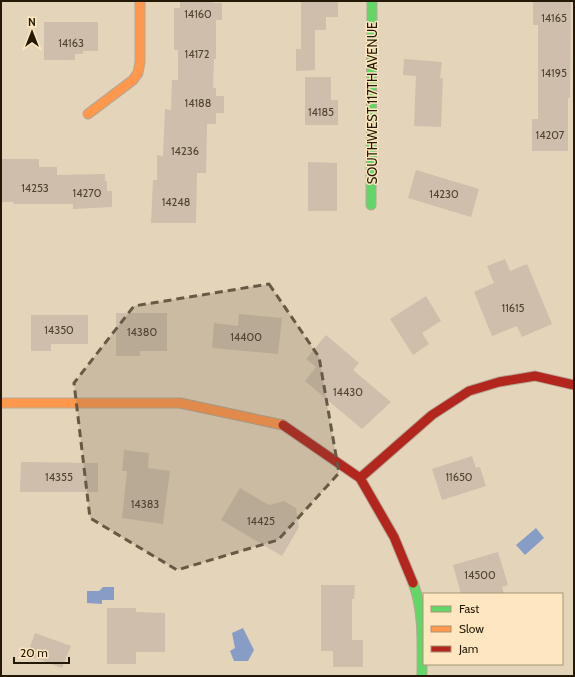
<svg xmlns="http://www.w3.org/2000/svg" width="575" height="677" viewBox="0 0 575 677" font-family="Cabin,sans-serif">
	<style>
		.water { fill: #879dc6 }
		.building { fill: #cebeab }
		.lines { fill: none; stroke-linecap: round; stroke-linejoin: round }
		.fast-casing { stroke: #b4a894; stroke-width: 11 }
		.slow-casing { stroke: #b4a894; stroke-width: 11 }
		.jam-casing { stroke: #b4a894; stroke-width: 11 }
		.path { stroke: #d8d3cb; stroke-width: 2.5; stroke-dasharray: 1 3; stroke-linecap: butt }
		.fast { stroke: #63d668; stroke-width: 9 }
		.slow { stroke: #ff974d; stroke-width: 9 }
		.jam { stroke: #b3261e; stroke-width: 9 }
		.marked { fill: #675a45; fill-opacity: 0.2; stroke: #675a45; stroke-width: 3; stroke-dasharray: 8 5; stroke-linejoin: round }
		.labels { text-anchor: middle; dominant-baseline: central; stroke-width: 3; stroke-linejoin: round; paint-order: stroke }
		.number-label { font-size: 11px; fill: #504431 }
		.street-label { font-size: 13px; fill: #231906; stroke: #fee7c0 }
	</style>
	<rect width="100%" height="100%" fill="#e4d4ba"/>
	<path class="water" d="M536,528L544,538L525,555L516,545Z
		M103,587H114V600H102V604L87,603V591H99Z
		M243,628L254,650L248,661H234L230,651L235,648L232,633Z"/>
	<path class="building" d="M180,1H213V3H222V20H216V59H214L213,88H216V96H224V113H216V124H207L206,173H197L196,223H151L153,180H157V155L163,156L165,109L171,110L172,80H178V50H174V8H180Z
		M301,1H338V17H326V30H315V70L296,71V49H301Z
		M533,1H571L570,98H568V151H532V119H538V25H533Z
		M44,22H98V51H83V54H75V60H44Z
		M404,59L442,62L440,78H443L441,127L414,126L416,76L403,75Z
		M305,77H331V100H338V125H305Z
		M1,159H39V167H57V175L105,174V181H107V191H112V207L73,209V204H13L14,202H1Z
		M308,162L337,163V211H308Z
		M416,170L479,189L471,217L408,198Z
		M505,259L510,271L527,264L552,324L522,337L517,326L492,336L474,292L494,283L487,266Z
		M426,296L441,321L422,333L429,344L413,355L390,319Z
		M116,313H167V351H140V356H116Z
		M239,314L282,318L278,354L212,348L214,323L238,326Z
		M31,315H88V344H51V351H31Z
		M326,335L359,363L353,370L391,402L362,429L305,381L316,367L306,359Z
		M124,450L149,453L148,468L170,471L163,524L122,518L127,471H122Z
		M472,456L476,468L480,467L486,486L442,500L432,469Z
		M21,462L98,463V492H20Z
		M240,488L269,505L284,501L296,508L299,527L282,556L221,520Z
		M498,552L508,585L502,587L504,594H461L453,565Z
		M321,585H355L354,599H352V640H363V667H333V651H321Z
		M107,608H136V612L165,613V652H136V664H107Z
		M35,633L71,646L62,668L27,655Z"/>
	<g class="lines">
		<g class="fast-casing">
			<path id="fast" d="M371,205L372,1
				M413,583C424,610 422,647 422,676"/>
		</g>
		<g class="slow-casing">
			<path id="slow" d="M88,114L133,80L138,73L140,62V1
				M1,403H180L283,425"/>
		</g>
		<g class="jam-casing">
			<path id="jam" d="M283,425L360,478L394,537L413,583
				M360,478L432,415L469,391L499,382L535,376L574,385"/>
		</g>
		<path class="path" d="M69,60L70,69L73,77
			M321,428L339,410"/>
		<use href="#fast" class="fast"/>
		<use href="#slow" class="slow"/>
		<use href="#jam" class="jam"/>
	</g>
	<path class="marked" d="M269,284L319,357L339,473L278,540L177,570L90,518L74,383L134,306Z"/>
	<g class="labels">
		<g class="number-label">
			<text x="198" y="14">14160</text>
			<text x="554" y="18">14165</text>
			<text x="71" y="43">14163</text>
			<text x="197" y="54">14172</text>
			<text x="554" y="73">14195</text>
			<text x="198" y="103">14188</text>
			<text x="321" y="112">14185</text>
			<text x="550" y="135">14207</text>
			<text x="185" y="151">14236</text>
			<text x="35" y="188">14253</text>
			<text x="87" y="193">14270</text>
			<text x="444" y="194">14230</text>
			<text x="176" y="202">14248</text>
			<text x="513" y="308">11615</text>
			<text x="59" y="330">14350</text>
			<text x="142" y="332">14380</text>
			<text x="246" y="337">14400</text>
			<text x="348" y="392">14430</text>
			<text x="59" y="477">14355</text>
			<text x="459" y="477">11650</text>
			<text x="145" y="504">14383</text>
			<text x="261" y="521">14425</text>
			<text x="480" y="575">14500</text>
		</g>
		<g class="street-label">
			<text transform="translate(372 103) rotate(-90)">SOUTHWEST 117TH AVENUE</text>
		</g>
	</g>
	<rect width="575" height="677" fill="none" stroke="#231906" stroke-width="4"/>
	<rect x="423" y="593" width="140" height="72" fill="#fee7c0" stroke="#a69576"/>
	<rect x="431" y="606" width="20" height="6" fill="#63d668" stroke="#a69576"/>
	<text x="459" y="613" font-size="12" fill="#231906">Fast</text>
	<rect x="431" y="626" width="20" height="6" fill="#ff974d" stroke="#a69576"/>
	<text x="459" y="633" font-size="12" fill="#231906">Slow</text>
	<rect x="431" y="646" width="20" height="6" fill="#b3261e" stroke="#a69576"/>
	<text x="459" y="653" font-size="12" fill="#231906">Jam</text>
	<g transform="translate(32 32)" stroke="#fee7c0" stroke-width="3" paint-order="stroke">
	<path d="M0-3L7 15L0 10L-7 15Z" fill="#231906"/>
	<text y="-6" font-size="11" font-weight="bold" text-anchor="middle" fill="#231906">N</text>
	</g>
	<path d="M14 657v6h55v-6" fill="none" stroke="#231906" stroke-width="2"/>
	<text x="20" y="657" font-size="12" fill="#231906" stroke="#fee7c0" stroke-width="3" paint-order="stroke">20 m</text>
</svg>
